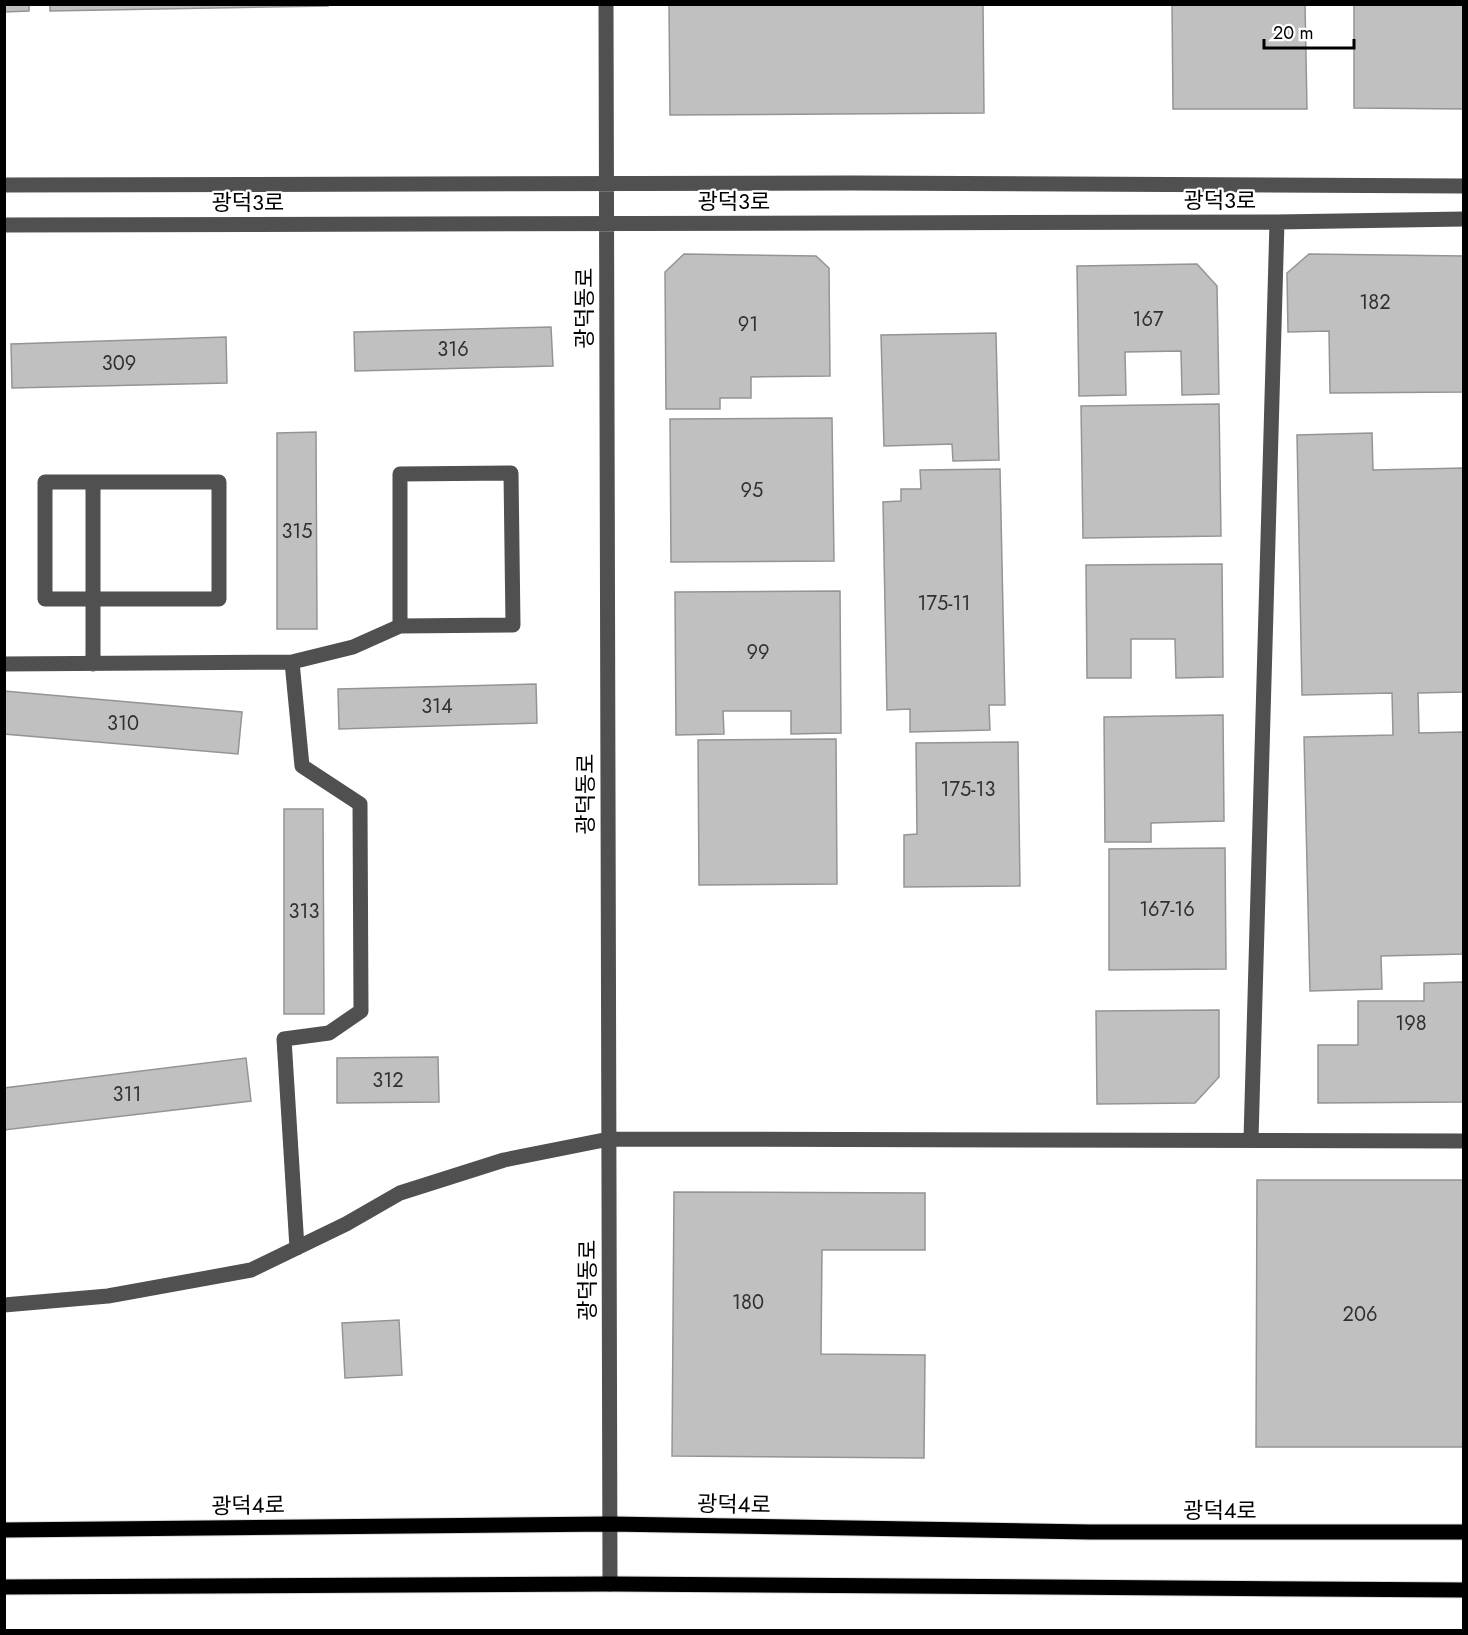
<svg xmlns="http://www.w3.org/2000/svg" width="1468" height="1635" viewBox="0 0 1468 1635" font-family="Jost,'Noto Sans KR',sans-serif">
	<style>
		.building { fill: #c0c0c0; stroke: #949494; stroke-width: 1.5 }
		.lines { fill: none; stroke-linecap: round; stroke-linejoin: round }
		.major-casing { stroke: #dbdbdb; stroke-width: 17 }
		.minor { stroke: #505050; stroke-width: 15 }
		.major { stroke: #000; stroke-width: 15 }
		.labels { text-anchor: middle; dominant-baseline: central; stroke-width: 4.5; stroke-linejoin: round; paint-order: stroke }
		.number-label { font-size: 20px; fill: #303030 }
		.street-label { font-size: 22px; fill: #000; stroke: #fff }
	</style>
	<rect width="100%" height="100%" fill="#fff"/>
	<path class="building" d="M4,4H29V11L4,12Z
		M50,4H328V6L50,11Z
		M669,4H983L984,113L670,115Z
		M1172,4H1305L1307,109H1173Z
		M1354,4H1464V109L1354,108Z
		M684,254L816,256L829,268L830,376L751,377V398H720V409H666L665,272Z
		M1309,254L1464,256V392L1330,393L1329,331L1288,332L1287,273Z
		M1197,264L1217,286L1219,394L1182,395L1181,351L1125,352L1126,395L1079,396L1077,266Z
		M551,327L553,366L355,371L354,332Z
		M996,333L999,460L953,461L952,444L884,446L881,335Z
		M226,337L227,383L12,388L11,344Z
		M1219,404L1221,536L1083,538L1081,406Z
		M832,418L834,561L671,562L670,419Z
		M316,432L317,629H277V433Z
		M1372,433L1373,470L1464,468V692L1418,693L1419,733L1464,732V954L1381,956L1382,989L1310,991L1304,737L1393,735L1392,693L1302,695L1297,435Z
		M1000,469L1005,705H989L990,730L910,732V709L887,710L883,502L901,501V489H921L920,470Z
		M1222,564L1223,677L1176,678L1175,639H1131V678H1087L1086,565Z
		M840,591L841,733L791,734V711H723L724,734L676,735L675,592Z
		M536,684L537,723L339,729L338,689Z
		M4,691L242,712L238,754L4,734Z
		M1223,715L1224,821L1151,823V842H1105L1104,717Z
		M836,739L837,884L699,885L698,740Z
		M1018,742L1020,886L904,887V835L917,834L916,743Z
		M284,809H323L324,1014H284Z
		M1225,848L1226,969L1109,970V849Z
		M1464,982V1102L1318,1103V1045H1358V1001H1424V983Z
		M1219,1010V1077L1195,1103L1097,1104L1096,1011Z
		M438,1057L439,1102L337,1103V1058Z
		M246,1058L251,1101L4,1130V1088Z
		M1257,1180H1464V1447H1256Z
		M674,1192L925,1193V1250H822L821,1354L925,1355L924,1458L672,1456Z
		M399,1320L402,1375L345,1378L342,1323Z"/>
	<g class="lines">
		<g class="major-casing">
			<path id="major" d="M4,1530L610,1524L1090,1532H1464
				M4,1587L610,1584L1464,1590"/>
		</g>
		<path class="minor" d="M606,4L610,1584
			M4,185L853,183L1464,186
			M4,225L1277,222L1464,219
			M511,473L513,625L400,626V474Z
			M45,482H219V599H45Z
			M292,662L353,647L400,626
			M4,664L292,662L302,766L360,804L361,1011L329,1033L284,1039L297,1248
			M93,664V482
			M1251,1139L1277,222
			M4,1305L108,1296L251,1270L346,1224L400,1193L504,1160L609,1139L1464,1141"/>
		<use href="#major" class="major"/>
	</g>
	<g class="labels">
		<g class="number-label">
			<text x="1375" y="302">182</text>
			<text x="1148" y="319">167</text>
			<text x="748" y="324">91</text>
			<text x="453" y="349">316</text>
			<text x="119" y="363">309</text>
			<text x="752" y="490">95</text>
			<text x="297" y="531">315</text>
			<text x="944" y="603">175-11</text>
			<text x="758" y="652">99</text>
			<text x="437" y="706">314</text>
			<text x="123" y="723">310</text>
			<text x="968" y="789">175-13</text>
			<text x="1167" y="909">167-16</text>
			<text x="304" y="911">313</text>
			<text x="1411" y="1023">198</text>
			<text x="388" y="1080">312</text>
			<text x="127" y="1094">311</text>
			<text x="748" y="1302">180</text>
			<text x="1360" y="1314">206</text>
		</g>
		<g class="street-label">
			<text x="1220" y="200">광덕3로</text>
			<text x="734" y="201">광덕3로</text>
			<text x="248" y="202">광덕3로</text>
			<text transform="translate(584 308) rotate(-90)">광덕동로</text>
			<text transform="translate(585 794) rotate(-90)">광덕동로</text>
			<text transform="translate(587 1280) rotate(-90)">광덕동로</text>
			<text transform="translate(734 1504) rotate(1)">광덕4로</text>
			<text transform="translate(248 1505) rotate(-1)">광덕4로</text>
			<text x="1220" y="1510">광덕4로</text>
		</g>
	</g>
	<rect width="1468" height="1635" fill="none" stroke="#000000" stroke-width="12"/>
	<path d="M1264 39v9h90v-9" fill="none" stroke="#000000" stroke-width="3"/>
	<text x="1273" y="39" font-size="18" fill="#000000" stroke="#ffffff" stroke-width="4.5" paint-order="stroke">20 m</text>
</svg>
